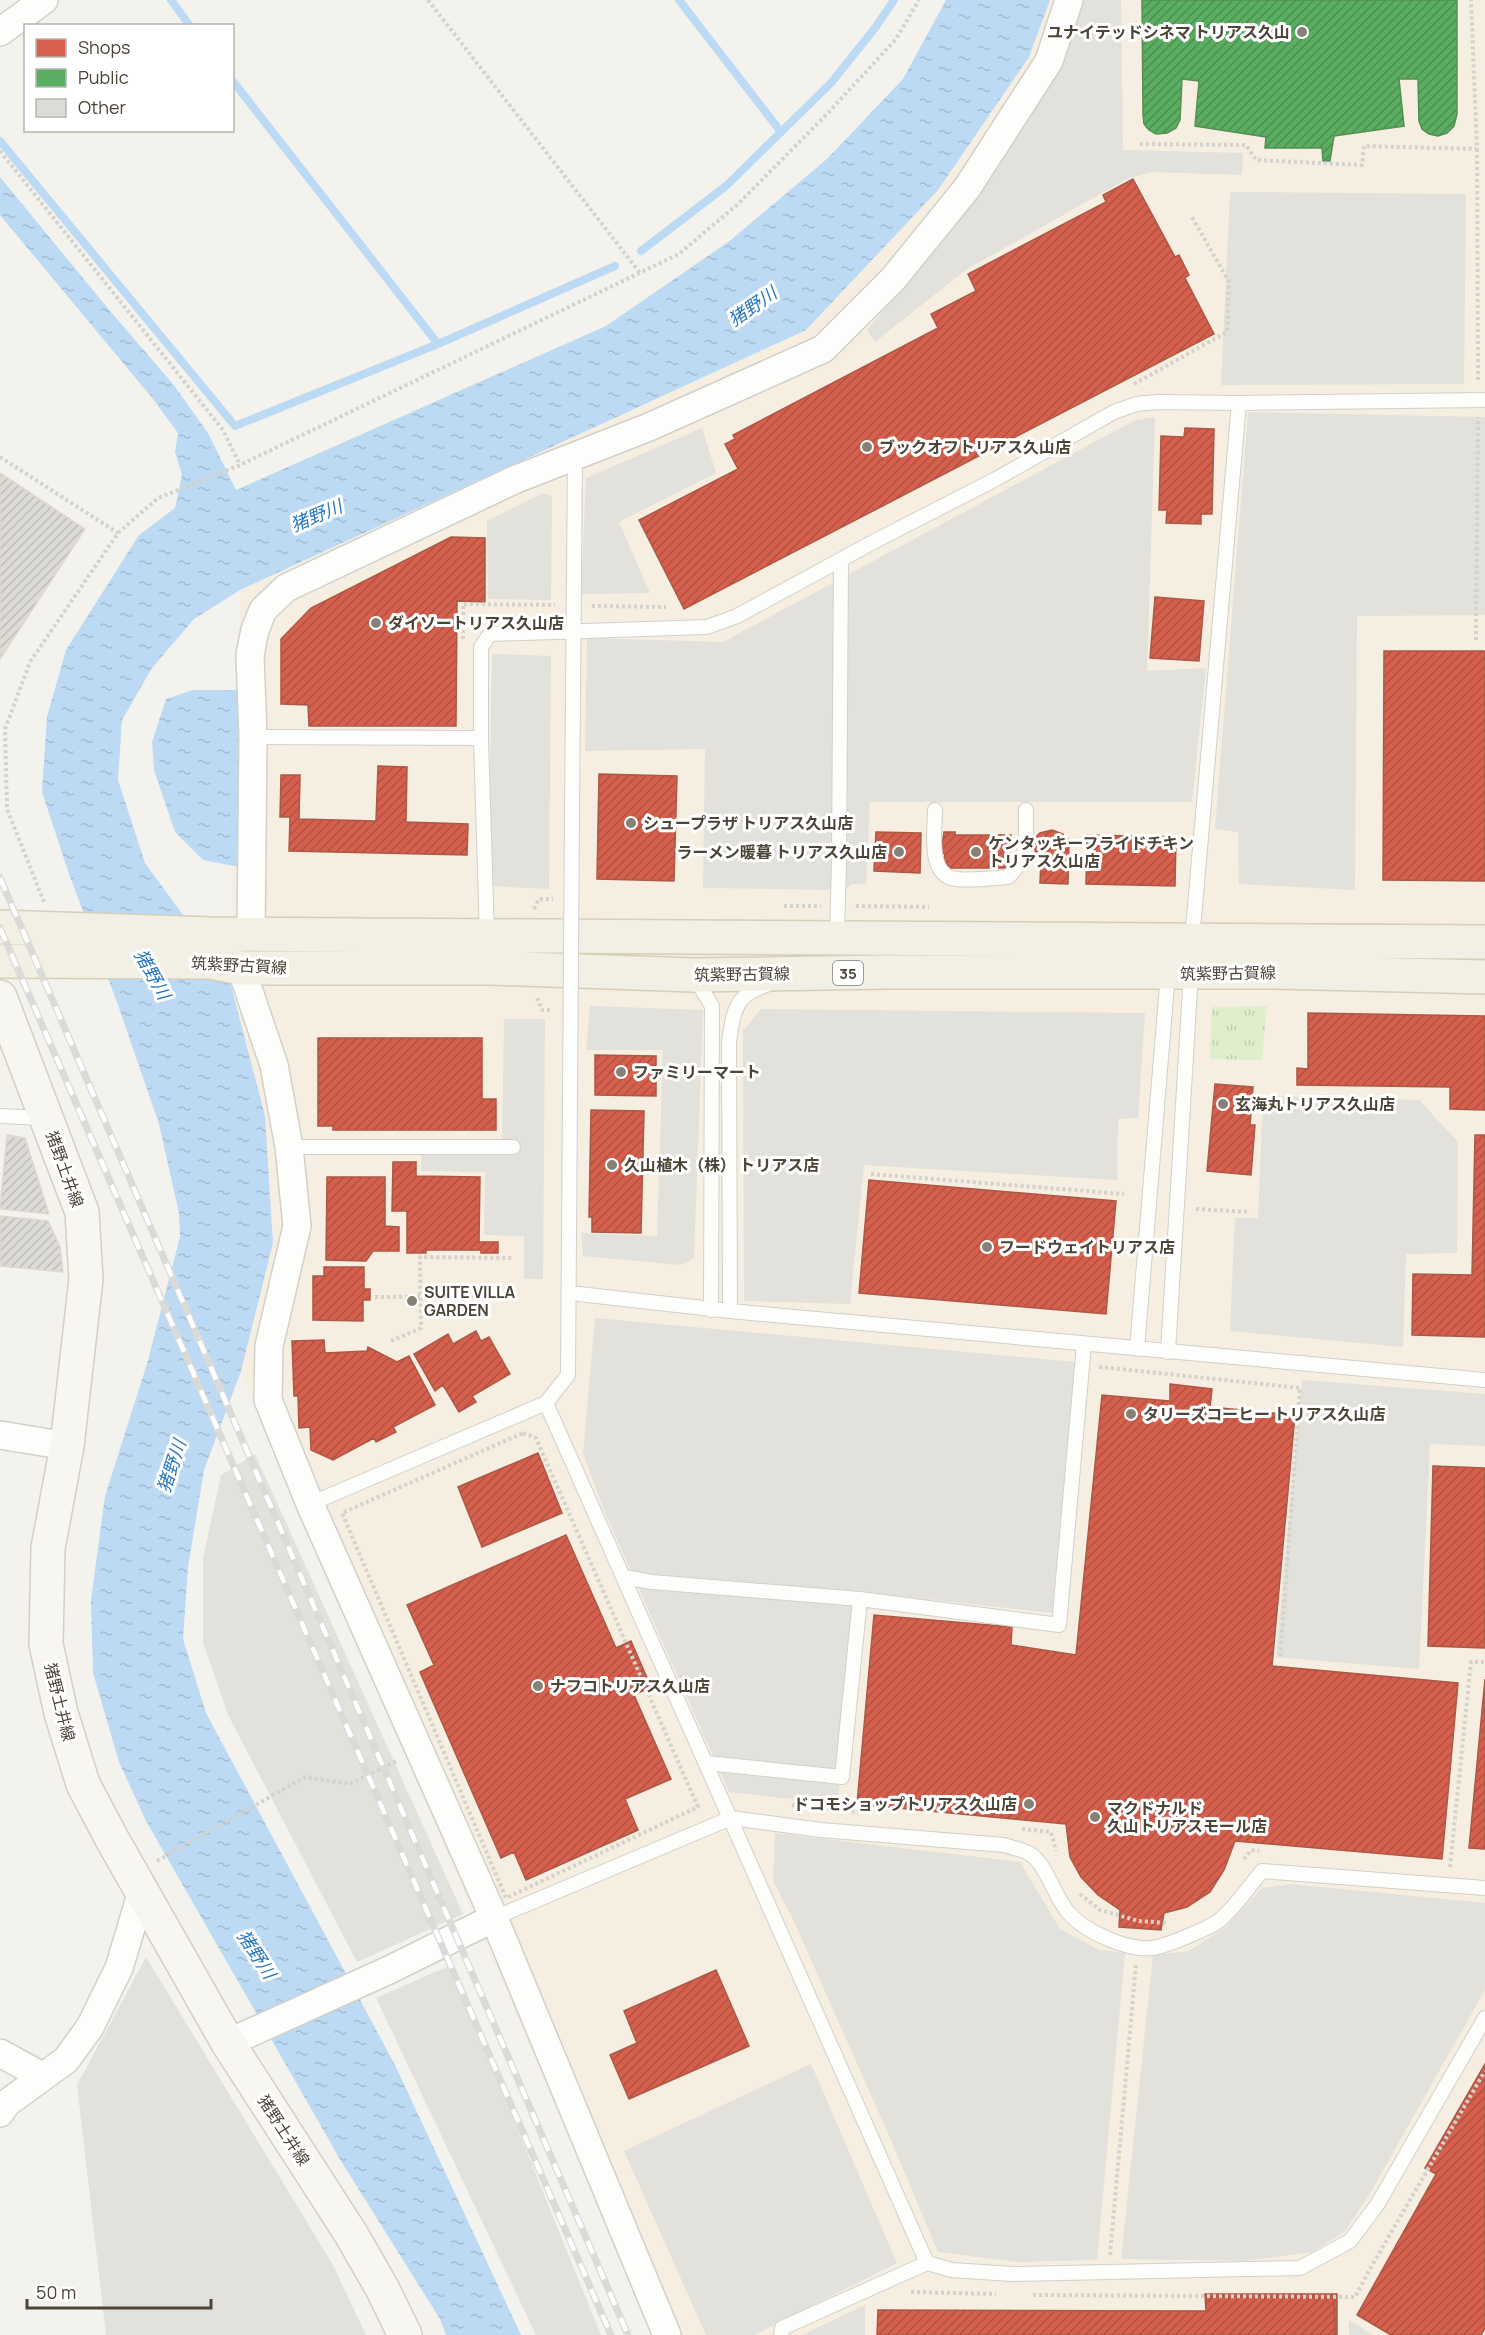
<svg xmlns="http://www.w3.org/2000/svg" width="1485" height="2335" viewBox="0 0 1485 2335" font-family="Manrope,'Noto Sans JP',sans-serif">
	<style>
		.commercial { fill: #f6eee0 }
		.grass { fill: url(#grass-tufts) }
		.parking { fill: #e2e1dc }
		.water { fill: url(#water-ripples) }
		.shops { fill: url(#shops-hatch); stroke: #ac5846; stroke-width: 1.5 }
		.public { fill: url(#public-hatch); stroke: #568e54; stroke-width: 1.5 }
		.lines { fill: none; stroke-linecap: round; stroke-linejoin: round }
		.stream { stroke: #bcdaf3; stroke-width: 8 }
		.building { fill: url(#building-hatch); stroke: #dcd9d2; stroke-width: 1.5 }
		.lane-casing { stroke: #d1d0ca; stroke-width: 16 }
		.street-casing { stroke: #d1d0ca; stroke-width: 30 }
		.secondary-casing { stroke: #d3cfc4; stroke-width: 36 }
		.primary-casing { stroke: #d6cfb9; stroke-width: 36 }
		.path { stroke: #d3d2cb; stroke-width: 4; stroke-dasharray: 3 3; stroke-linecap: butt }
		.lane { stroke: #fdfdfc; stroke-width: 14 }
		.street { stroke: #fdfdfc; stroke-width: 27 }
		.secondary { stroke: #f7f6f0; stroke-width: 33 }
		.primary { stroke: #f2efe5; stroke-width: 33 }
		.rail-casing { stroke: #dadad9; stroke-width: 7 }
		.rail { stroke: #fff; stroke-width: 4.5; stroke-dasharray: 14; stroke-linecap: butt }
		.lane-bridge-casing { stroke: #d1d0ca; stroke-width: 16; stroke-linecap: butt }
		.lane-bridge { stroke: #fdfdfc; stroke-width: 14 }
		.poi-dot { fill: #868177; stroke: #fff; stroke-width: 2 }
		.labels { text-anchor: middle; dominant-baseline: central; stroke-width: 6; stroke-linejoin: round; paint-order: stroke }
		.shield { fill: #fff; stroke: #817c73; stroke-width: 1.5 }
		.shield-label { font-size: 15px; font-weight: bold; fill: #4b4437 }
		.poi-label { font-size: 16px; font-weight: bold; fill: #4b4437; stroke: #fff; text-anchor: start }
		.street-label { font-size: 16px; fill: #4b4437; stroke: #fff }
		.water-label { font-size: 18px; font-style: italic; fill: #2877bf; stroke: #fff }
	</style>
	<defs>
		<pattern id="grass-tufts" width="24" height="20" patternUnits="userSpaceOnUse" patternTransform="scale(1.5)"><rect width="24" height="20" fill="#dfefcc"/><path d="M3 7l-1-3M5 7V3M7 7l1-3M15 17l-1-3M17 17v-4M19 17l1-3" fill="none" stroke="#c1ceb0"/></pattern>
		<pattern id="water-ripples" width="26" height="14" patternUnits="userSpaceOnUse" patternTransform="scale(1.5)"><rect width="26" height="14" fill="#bcdaf3"/><path d="M2 4q2-2 4 0t4 0M15 11q2-2 4 0t4 0" fill="none" stroke="#a3bcd1"/></pattern>
		<pattern id="shops-hatch" width="6" height="6" patternUnits="userSpaceOnUse" patternTransform="scale(1.5)"><rect width="6" height="6" fill="#d6604d"/><path d="M-1 1l2-2M0 6l6-6M5 7l2-2" fill="none" stroke="#b05141"/></pattern>
		<pattern id="public-hatch" width="6" height="6" patternUnits="userSpaceOnUse" patternTransform="scale(1.5)"><rect width="6" height="6" fill="#5aae61"/><path d="M-1 1l2-2M0 6l6-6M5 7l2-2" fill="none" stroke="#4c8f51"/></pattern>
		<pattern id="building-hatch" width="6" height="6" patternUnits="userSpaceOnUse" patternTransform="scale(1.5)"><rect width="6" height="6" fill="#dddbd5"/><path d="M-1 1l2-2M0 6l6-6M5 7l2-2" fill="none" stroke="#bfbdb7"/></pattern>
	</defs>
	<rect width="100%" height="100%" fill="#f3f2ed"/>
	<path class="commercial" d="M1050,0H1485V2335H653L241,1371L273,1243L265,1116L229,978L240,590L806,330L1029,57Z"/>
	<path class="grass" d="M1267,1006L1262,1060L1210,1059L1212,1007Z"/>
	<path class="parking" d="M1080,0H1121L1123,150L1243,153L1242,175L1153,172L1129,178L967,269L875,342L867,330L907,281Z
		M1230,192L1466,194L1464,384L1221,385Z
		M1248,412L1485,417V615L1357,616L1355,890L1239,884L1238,832L1215,829Z
		M1155,417L1147,671L1206,668L1192,802H870L866,884H852L844,890L703,888L705,749L585,751L587,638L723,642L1111,433L1136,420Z
		M702,428L716,473L619,522L650,593L581,594L586,478Z
		M543,493L552,496L551,600L488,599L487,521Z
		M492,654L551,656L549,889L488,886Z
		M590,1006L703,1010L694,1258L681,1265L583,1256L582,1233L657,1236L663,1050H586Z
		M761,1009L1145,1013L1138,1118L1118,1119L1117,1180L864,1165L850,1304L744,1301L743,1031Z
		M504,1019H545L543,1279H524V1236L484,1235L485,1172L421,1171V1154L502,1155Z
		M1263,1096L1419,1100L1458,1142L1457,1253L1406,1254L1403,1347L1230,1331L1235,1218H1258Z
		M595,1318L1075,1362L1052,1613L856,1591L838,1804L729,1792L604,1510L583,1453Z
		M1302,1380L1485,1394V1446L1430,1444L1419,1669L1276,1657Z
		M255,1454L463,1914L357,1962L228,1715L203,1642V1558L221,1475Z
		M775,1833L1020,1862L1060,1929L1099,1950L1125,1953L1097,2260L1017,2262L938,2252L890,2138L792,1917L773,1881Z
		M1291,1884L1485,1903V1990L1369,2195L1345,2231L1312,2252L1246,2261L1121,2259L1153,1955L1189,1951L1227,1926L1262,1888Z
		M146,1957L333,2265L366,2335H106L77,2085Z
		M451,1965L601,2335H536L376,1998Z
		M811,2064L897,2263L754,2335H706L624,2151Z
		M865,2305V2335H802Z
		M1349,2320L1373,2335H1349Z"/>
	<path class="water" d="M946,0H1050L1029,57L938,190L806,330L240,590L194,619L152,668L122,720L118,780L145,863L229,978L265,1116L273,1243L241,1371L204,1470L188,1567L183,1639L206,1713L395,2065L521,2335H446L440,2319L341,2161L146,1821L119,1762L93,1673L91,1600L105,1496L147,1364L180,1237L179,1213L159,1124L118,1005L69,874L42,792L47,717L66,650L139,535L175,508L182,475L175,452L178,433L153,399L0,215V177L110,311L173,384L208,433L236,490L606,326L731,240L828,158L903,79Z
		M193,690H242L239,867L203,860L175,832L154,770L152,742L166,699Z"/>
	<path class="shops" d="M1133,179L1175,257L1179,255L1189,275L1185,278L1214,334L684,609L639,520L738,469L725,444L735,439L733,435L938,328L931,314L976,291L968,274L1106,202L1103,195Z
		M1185,428L1214,429L1212,514H1201V524L1166,523L1167,510H1159L1161,436L1184,437Z
		M451,537L485,538V602L457,601L456,726H309L308,705L281,704V639L311,608Z
		M1155,597L1204,601L1199,661L1150,658Z
		M1384,651H1485V881L1383,880Z
		M378,766L407,767L406,822L468,824L467,855L289,851L290,817H280L281,775H300L299,819L376,821Z
		M599,774L677,776L674,881L597,879Z
		M1052,830L1063,834L1064,839H1069L1068,884L1040,883L1041,859L1036,855L1034,844L1036,837L1040,833Z
		M876,832L921,833L920,873L874,871Z
		M944,832H955V835H1011L1010,861L1005,868H951L943,861L945,855L941,851Z
		M1087,835L1176,837L1175,886L1086,884Z
		M1308,1013L1485,1016V1110L1450,1109V1087L1297,1085V1068L1308,1069Z
		M318,1038H482V1099H496V1130H333V1126H318Z
		M595,1055L656,1056V1096L595,1095Z
		M1215,1084L1253,1087L1250,1125H1255L1251,1175L1207,1171Z
		M591,1110L644,1111L641,1233L592,1232V1217H589Z
		M1475,1135H1485V1337L1412,1335L1413,1274L1472,1275Z
		M393,1162H416V1176L480,1177L479,1242H498V1253H481V1250H426V1253H407V1211H392Z
		M327,1177H385V1226L399,1227V1251H373L366,1261L326,1260Z
		M869,1180L1116,1201L1106,1314L859,1293Z
		M324,1267H364V1289H370V1300H363V1321L313,1320V1276H324Z
		M476,1331L481,1341L489,1337L510,1374L472,1396L476,1402L459,1412L443,1385L435,1391L414,1354L448,1334L453,1344Z
		M324,1340L325,1353L367,1351L368,1347L397,1362L409,1356L435,1405L393,1427L396,1432L376,1442L374,1438L333,1460L311,1450L310,1427L299,1428L298,1396H294L292,1341Z
		M1170,1384L1212,1389L1210,1407L1295,1415L1272,1666L1458,1683L1442,1859L1235,1841L1224,1870L1210,1892L1187,1907L1164,1913L1161,1930L1119,1927L1120,1910L1098,1895L1081,1877L1070,1857L1066,1824L857,1804L874,1615L1012,1627L1011,1645L1076,1655L1102,1395L1170,1401Z
		M538,1453L562,1513L482,1547L458,1487Z
		M1433,1466L1485,1468V1648L1428,1646Z
		M566,1535L616,1648L631,1641L651,1687L634,1695L671,1779L625,1799L638,1830L526,1880L514,1852L501,1858L420,1672L434,1665L407,1605Z
		M1485,1679V1849L1469,1848Z
		M716,1970L749,2046L629,2099L610,2055L637,2043L624,2011Z
		M1485,2064V2328L1481,2335H1391L1357,2315L1436,2174L1425,2168Z
		M1205,2294H1337V2335H877L878,2310L1206,2311Z
		M1206,2297L1334,2298L1335,2335H877L878,2310L1206,2311Z"/>
	<path class="public" d="M1142,0H1457V114L1454,126L1447,133L1438,136L1429,134L1422,129L1419,121L1418,79H1399L1404,126L1334,136L1330,161H1323L1322,148H1265L1266,137L1195,126L1199,81L1182,79L1180,120L1176,128L1167,133L1156,134L1149,130L1144,124L1143,115Z"/>
	<g class="lines">
		<path class="stream" d="M171,0L190,26
			M679,0L781,132
			M0,141L235,426L438,344L232,80
			M641,251L726,186L831,83L875,28L894,0
			M438,344L615,266"/>
	</g>
	<path class="building" d="M0,473L85,529L0,659Z
		M7,1135L25,1138L49,1214L0,1209Z
		M0,1216L48,1221L60,1247L63,1272L0,1266Z"/>
	<g class="lines">
		<g class="lane-casing">
			<path id="lane" d="M253,737L481,738
				M935,810C935,830 927,876 956,879C973,881 992,878 1008,877C1031,855 1025,840 1026,810
				M572,815L575,457
				M487,937L481,738V647L490,634L707,627L737,616L877,540L996,479L1114,412L1136,404L1158,402L1239,403L1485,400
				M837,937L839,861L841,560
				M1192,940L1239,403
				M695,978L712,1006L711,1310
				M0,1116L44,1118
				M289,1147H513
				M570,1293L730,1311L1485,1380
				M730,1311L729,1042C734,1010 734,995 769,984
				M1137,1349L1168,973
				M1168,1352L1191,973
				M546,1403L927,2263
				M310,1504L546,1403L568,1375L570,1096
				M624,1577L652,1582L860,1599L1059,1625L1084,1344
				M707,1763L842,1777L860,1599
				M494,1918L731,1818L821,1830L1004,1845C1012,1848 1023,1849 1030,1854C1046,1864 1054,1895 1067,1911C1083,1931 1127,1951 1153,1948C1166,1946 1210,1928 1220,1920C1236,1906 1249,1887 1262,1871L1485,1888
				M781,2335L782,2328L927,2263L952,2270L1012,2274L1300,2268L1350,2241L1377,2205L1485,2018"/>
		</g>
		<g class="street-casing">
			<path id="street" d="M0,32L44,0
				M251,935L253,737L250,655L255,630L263,610L286,588L514,480L649,427L823,349L894,278L967,188L1049,61L1069,0
				M241,968L274,1065L289,1147L297,1226L269,1346L268,1400L310,1504L494,1918L667,2335
				M0,1435L67,1446
				M228,2043L389,1970L494,1918
				M0,2053L42,2076
				M0,2113L7,2103L66,2060L90,2027L119,1968L142,1891"/>
		</g>
		<g class="secondary-casing">
			<path id="secondary" d="M0,997L82,1212L86,1279L67,1446L48,1548L46,1644L61,1713L83,1784L112,1839L228,2043L351,2234L382,2288L405,2335"/>
		</g>
		<g class="primary-casing">
			<path id="primary" d="M0,927L211,934L1485,942
				M0,961L211,962L241,968H491L693,975L887,972H1276L1485,977"/>
		</g>
		<path class="path" d="M428,0L640,273
			M1140,144L1246,145L1256,160L1362,165L1364,146L1477,149L1471,0
			M1477,149L1478,382
			M0,151L223,430L240,465
			M1134,384L1227,332L1229,282L1192,217
			M0,457L118,533
			M592,606L666,607
			M463,639V604L555,605
			M1476,640L1478,417
			M44,902L7,809L5,729L30,662L118,533L158,498L240,465L679,254L738,204L828,113L896,39L919,0
			M784,906H821
			M856,906L929,907
			M534,909L539,899H553
			M537,998L542,1010H552
			M871,1174L1124,1194
			M1196,1209L1250,1212
			M375,1297L512,1296
			M391,1341L421,1328L420,1257L513,1258
			M1101,1369V1367L1300,1388L1280,1659
			M523,1433L536,1438L698,1807L506,1898L342,1513Z
			M792,1805L859,1812
			M847,1810L849,1793
			M1022,1829L1051,1832L1056,1851
			M1244,1859L1251,1850L1259,1851
			M157,1861L305,1777L350,1784L397,1761
			M1450,1867L1471,1662H1485
			M1080,1894L1100,1910L1139,1921L1167,1923
			M1110,2255L1136,1964
			M911,2292L996,2294
			M1033,2295L1355,2297L1371,2267L1485,2071"/>
		<use href="#lane" class="lane"/>
		<use href="#street" class="street"/>
		<use href="#secondary" class="secondary"/>
		<use href="#primary" class="primary"/>
		<g class="rail-casing">
			<path id="rail" d="M0,878L628,2335
				M0,928L611,2335"/>
		</g>
		<use href="#rail" class="rail"/>
		<g class="lane-bridge-casing">
			<path id="lane-bridge" d="M570,1096L572,815"/>
		</g>
		<use href="#lane-bridge" class="lane-bridge"/>
	</g>
	<g class="poi-dot">
		<circle cx="1302" cy="32" r="6"/>
		<circle cx="867" cy="447" r="6"/>
		<circle cx="376" cy="623" r="6"/>
		<circle cx="631" cy="823" r="6"/>
		<circle cx="899" cy="852" r="6"/>
		<circle cx="976" cy="852" r="6"/>
		<circle cx="621" cy="1072" r="6"/>
		<circle cx="1223" cy="1104" r="6"/>
		<circle cx="612" cy="1165" r="6"/>
		<circle cx="987" cy="1247" r="6"/>
		<circle cx="412" cy="1301" r="6"/>
		<circle cx="1131" cy="1414" r="6"/>
		<circle cx="538" cy="1686" r="6"/>
		<circle cx="1029" cy="1804" r="6"/>
		<circle cx="1095" cy="1817" r="6"/>
	</g>
	<g class="labels">
		<rect class="shield" x="833" y="961" width="30" height="24" rx="4.5"/>
		<g class="shield-label">
			<text x="848" y="973">35</text>
		</g>
		<g class="poi-label">
			<text x="1290" y="32" text-anchor="end">ユナイテッドシネマ トリアス久山</text>
			<text x="879" y="447">ブックオフトリアス久山店</text>
			<text x="388" y="623">ダイソートリアス久山店</text>
			<text x="643" y="823">シュープラザ トリアス久山店</text>
			<text x="988" y="843">ケンタッキーフライドチキン<tspan x="988" dy="18">トリアス久山店</tspan></text>
			<text x="887" y="852" text-anchor="end">ラーメン暖暮 トリアス久山店</text>
			<text x="633" y="1072">ファミリーマート</text>
			<text x="1235" y="1104">玄海丸トリアス久山店</text>
			<text x="624" y="1165">久山植木（株） トリアス店</text>
			<text x="999" y="1247">フードウェイトリアス店</text>
			<text x="424" y="1292">SUITE VILLA<tspan x="424" dy="18">GARDEN</tspan></text>
			<text x="1143" y="1414">タリーズコーヒー トリアス久山店</text>
			<text x="550" y="1686">ナフコトリアス久山店</text>
			<text x="1017" y="1804" text-anchor="end">ドコモショップトリアス久山店</text>
			<text x="1107" y="1808">マクドナルド<tspan x="1107" dy="18">久山トリアスモール店</tspan></text>
		</g>
		<g class="street-label">
			<text transform="translate(239 965) rotate(3)">筑紫野古賀線</text>
			<text transform="translate(1228 973) rotate(-1)">筑紫野古賀線</text>
			<text transform="translate(742 974) rotate(-1)">筑紫野古賀線</text>
			<text transform="translate(65 1169) rotate(70)">猪野土井線</text>
			<text transform="translate(60 1702) rotate(76)">猪野土井線</text>
			<text transform="translate(284 2130) rotate(57)">猪野土井線</text>
		</g>
		<g class="water-label">
			<text transform="translate(752 306) rotate(-35)">猪野川</text>
			<text transform="translate(316 515) rotate(-23)">猪野川</text>
			<text transform="translate(153 974) rotate(61)">猪野川</text>
			<text transform="translate(171 1466) rotate(-72)">猪野川</text>
			<text transform="translate(257 1954) rotate(57)">猪野川</text>
		</g>
	</g>
	<rect x="24" y="24" width="210" height="108" fill="#ffffff" stroke="#b7b4af" stroke-width="1.5"/>
	<rect x="36" y="39" width="30" height="18" fill="#d6604d" stroke="#b7b4af" stroke-width="1.5"/>
	<text x="78" y="54" font-size="18" fill="#4b4437">Shops</text>
	<rect x="36" y="69" width="30" height="18" fill="#5aae61" stroke="#b7b4af" stroke-width="1.5"/>
	<text x="78" y="84" font-size="18" fill="#4b4437">Public</text>
	<rect x="36" y="99" width="30" height="18" fill="#dddbd5" stroke="#b7b4af" stroke-width="1.5"/>
	<text x="78" y="114" font-size="18" fill="#4b4437">Other</text>
	<path d="M27 2299v9h184v-9" fill="none" stroke="#4b4437" stroke-width="3"/>
	<text x="36" y="2299" font-size="18" fill="#4b4437" stroke="#ffffff" stroke-width="4.5" paint-order="stroke">50 m</text>
</svg>
